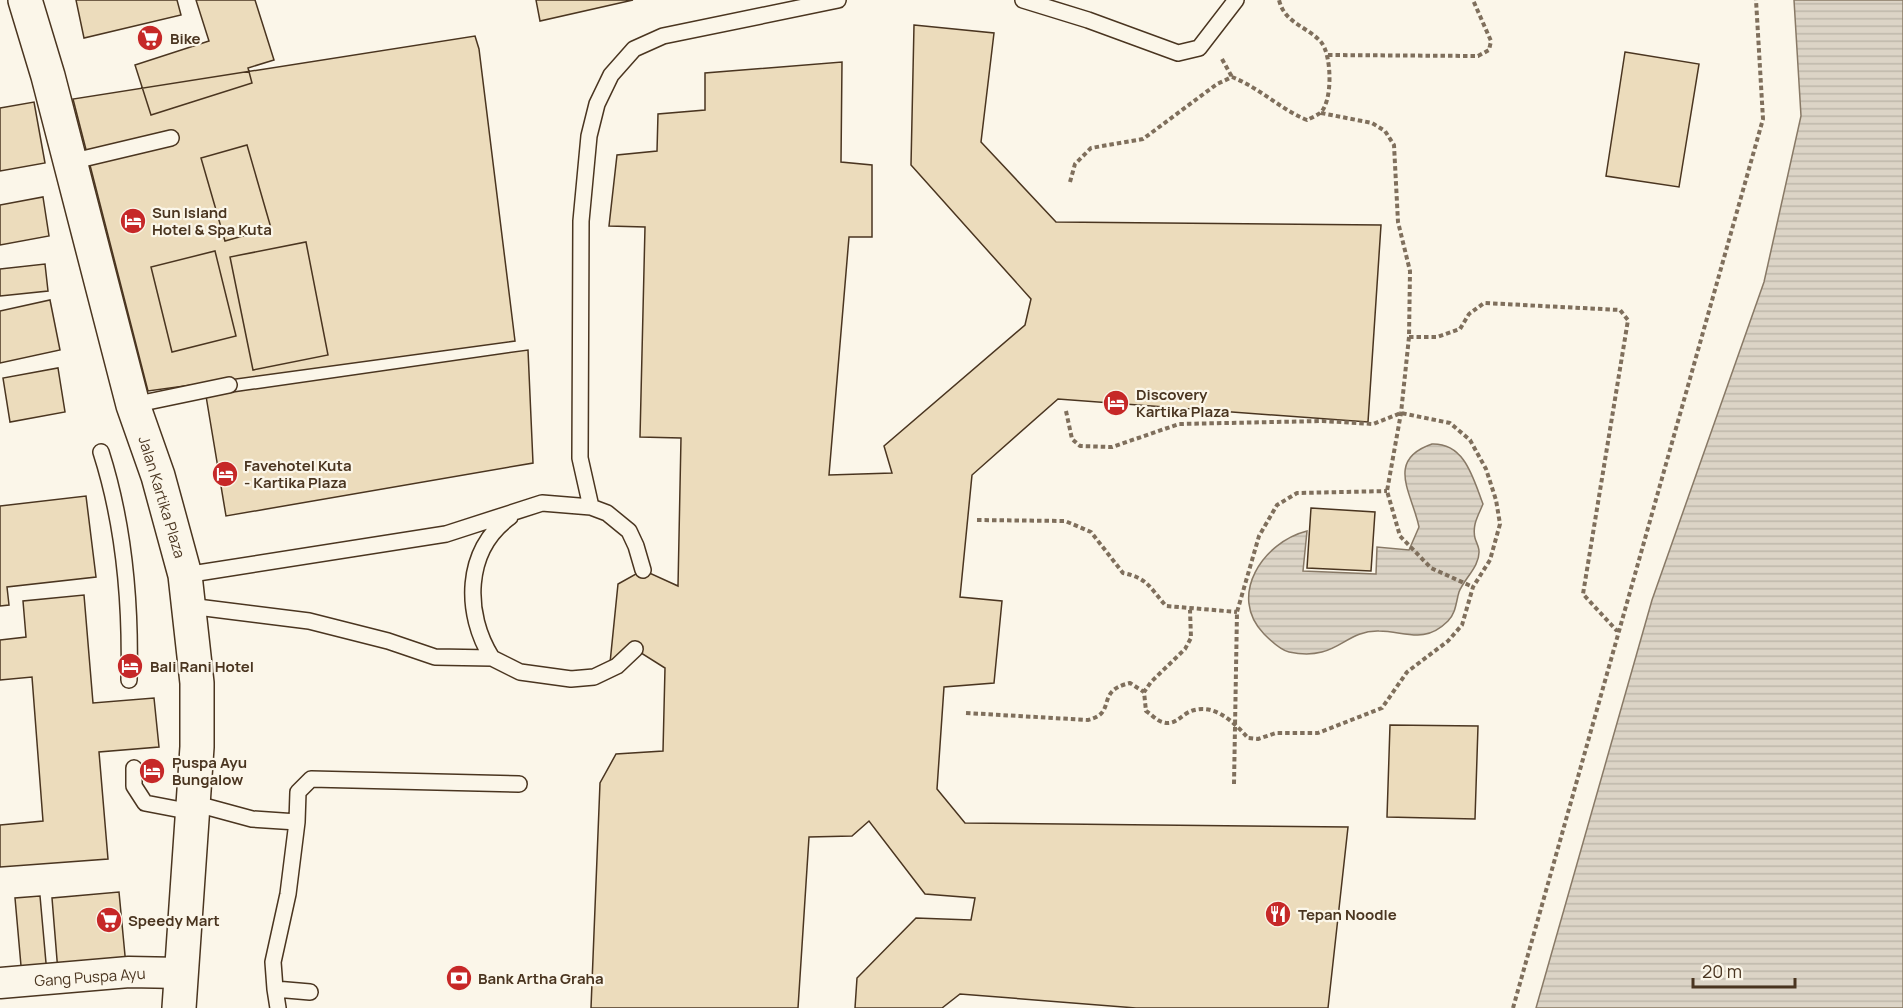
<svg xmlns="http://www.w3.org/2000/svg" width="1903" height="1008" viewBox="0 0 1903 1008" font-family="Manrope,sans-serif">
	<style>
		.water { fill: url(#water-rules); stroke: #887966; stroke-width: 1.5 }
		.building { fill: #ecdcbc; stroke: #4a3520; stroke-width: 1.5 }
		.lines { fill: none; stroke-linecap: round; stroke-linejoin: round }
		.service-casing { stroke: #4a3520; stroke-width: 18 }
		.minor-casing { stroke: #4a3520; stroke-width: 33 }
		.secondary-casing { stroke: #4a3520; stroke-width: 36 }
		.path { stroke: #7f6f5c; stroke-width: 4; stroke-dasharray: 4.5 3; stroke-linecap: butt }
		.service { stroke: #fbf6e9; stroke-width: 15 }
		.minor { stroke: #fbf6e9; stroke-width: 30 }
		.secondary { stroke: #fbf6e9; stroke-width: 33 }
		.labels { text-anchor: middle; dominant-baseline: central; stroke-width: 4.5; stroke-linejoin: round; paint-order: stroke }
		.poi-label { font-size: 15px; font-weight: bold; fill: #4a3520; stroke: #fbf6e9; text-anchor: start }
		.street-label { font-size: 15px; fill: #4a3520; stroke: #fbf6e9 }
	</style>
	<defs>
		<pattern id="water-rules" width="6" height="5" patternUnits="userSpaceOnUse" patternTransform="scale(1.5)"><rect width="6" height="5" fill="#dcd4c6"/><path d="M0 2.5h6" fill="none" stroke="#beb7aa"/></pattern>
	</defs>
	<rect width="100%" height="100%" fill="#fbf6e9"/>
	<path class="water" d="M1794,0H1903V1008H1536L1652,600L1764,282L1801,116Z
		M1432,444C1465,443 1473,478 1483,504C1478,516 1472,525 1475,538C1476,542 1479,547 1479,551C1480,566 1464,579 1459,592C1456,602 1456,613 1448,621C1424,645 1405,631 1379,631C1343,630 1338,662 1289,652C1280,650 1270,640 1264,634C1227,596 1263,542 1307,531L1303,571L1376,574L1377,547L1409,550L1419,527C1412,493 1385,460 1432,444Z"/>
	<path class="building" d="M76,0H177L181,15L84,38Z
		M196,0H255L274,60L248,68L252,83L151,115L135,65L209,41Z
		M536,0H633L540,21Z
		M914,25L994,33L981,142L1056,222L1381,225L1368,422L1058,399L972,475L960,597L1002,601L994,683L944,687L937,789L965,823L1348,827L1328,1008H1136L960,994L942,1008H855L857,978L916,918L971,920L975,898L925,894L869,821L852,836L809,837L798,1008H591L600,783L616,754L663,751L665,668L635,649L610,663L618,584L643,570L678,586L681,438L640,437L645,227L609,226L617,155L657,151L658,114L705,110V73L842,62L841,162L872,165V237H849L829,475L892,473L884,446L1025,325L1031,299L911,165Z
		M475,36L479,49L515,341L148,391L73,99Z
		M1625,52L1699,64L1679,187L1606,176Z
		M34,102L45,163L0,171V108Z
		M247,145L271,228L225,241L201,158Z
		M43,197L49,236L0,245V205Z
		M306,242L328,355L253,370L230,257Z
		M215,251L236,336L172,352L151,267Z
		M45,264L48,291L0,296V269Z
		M50,300L60,350L0,363V311Z
		M528,350L533,463L226,516L206,396Z
		M58,368L65,412L10,422L3,378Z
		M86,496L96,577L7,587L9,605L0,606V506Z
		M1311,508L1375,512L1371,571L1307,568Z
		M84,595L93,703L154,698L159,747L99,752L108,859L0,867V825L43,821L32,677L0,680V640L26,637L23,601Z
		M1390,725L1478,726L1475,819L1387,817Z
		M119,892L126,966L58,972L52,898Z
		M40,896L47,974L22,977L15,898Z"/>
	<g class="lines">
		<g class="service-casing">
			<path id="service" d="M1023,0L1088,20L1178,53L1199,48L1236,0
				M70,162L171,138
				M133,405L229,385
				M101,452C125,527 131,603 129,680
				M591,507L580,458L581,221L589,136L597,104L611,75L634,49L663,36L838,0
				M185,575L446,534L542,503L591,507L607,513L629,531L636,546L643,570
				M189,606L309,621L388,641L435,657L492,658L520,672L571,679L594,677L617,666L635,649
				M492,658C464,614 464,550 510,517
				M134,768V786L145,803L192,812
				M193,803L252,819L297,822L298,792L311,779L519,784
				M297,822L288,894L273,962L275,989L310,992
				M275,989L278,1008"/>
		</g>
		<g class="minor-casing">
			<path id="minor" d="M0,983L129,972L181,973"/>
		</g>
		<g class="secondary-casing">
			<path id="secondary" d="M25,0L48,76L133,405L158,476L185,575L197,683V747L179,1008"/>
		</g>
		<path class="path" d="M1328,55L1478,56L1489,50L1491,41L1473,0
			M1222,59L1232,77
			M1321,113L1372,123L1385,131L1394,145L1398,222L1410,271L1409,337L1401,413L1387,491L1400,536L1431,568L1473,587
			M1070,182L1075,164L1091,148L1143,139L1217,84L1232,77C1260,88 1280,109 1307,120C1311,118 1316,116 1320,113C1333,102 1332,55 1321,42C1307,26 1285,24 1279,0
			M1409,337H1437L1460,329L1469,314L1484,303L1620,310L1628,320L1583,594L1617,631
			M1066,411L1072,439L1080,446L1112,447L1179,424L1323,421L1373,424L1401,413L1450,423L1470,440L1486,469L1496,500L1500,524L1490,560L1473,587L1462,625L1448,641L1407,672L1382,708L1318,733H1276L1258,739L1248,738C1233,721 1211,700 1187,713C1179,718 1173,726 1162,722C1156,720 1151,714 1146,711L1144,692L1151,682L1185,649L1191,638L1190,610
			M977,520L1065,521L1091,532L1123,573C1148,578 1150,588 1166,606L1237,612
			M966,713L1088,720C1118,713 1094,691 1130,683L1144,692
			M1234,784L1237,612L1259,536L1277,505L1297,493L1387,491
			M1513,1008L1763,119L1756,0"/>
		<use href="#service" class="service"/>
		<use href="#minor" class="minor"/>
		<use href="#secondary" class="secondary"/>
	</g>
	<defs>
		<g id="supermarket-disc" transform="scale(1.35)"><circle r="9.5" fill="#c62828" stroke="#fbf6e9"/><path d="M-6-5.5h2.5l.6 2H6L4.5 2H-2.5L-4.4-4H-6ZM-1.5 3.2a1.3 1.3 0 1 0 .1 0ZM3 3.2a1.3 1.3 0 1 0 .1 0Z" fill="#fff"/></g>
		<g id="hotel-disc" transform="scale(1.35)"><circle r="9.5" fill="#c62828" stroke="#fbf6e9"/><path d="M-6-4.5h1.5V1H6V5H4.5V3h-9V5H-6ZM-4 0a1.8 1.8 0 1 1 3.6 0ZM.5 0V-2.5h3Q6-2.5 6 0Z" fill="#fff"/></g>
		<g id="restaurant-disc" transform="scale(1.35)"><circle r="9.5" fill="#c62828" stroke="#fbf6e9"/><path d="M-5-6h1v4h1v-4h1v4h1v-4h1v5L-1.5 .5V6h-2V.5L-5-1ZM5-6V6H3V1.5H1.5Q1.5-4 5-6Z" fill="#fff"/></g>
		<g id="bank-disc" transform="scale(1.35)"><circle r="9.5" fill="#c62828" stroke="#fbf6e9"/><path d="M-6-4H6V4H-6ZM0-2.3a2.3 2.3 0 1 0 0 4.6a2.3 2.3 0 1 0 0-4.6Z" fill="#fff"/></g>
	</defs>
	<g fill-rule="evenodd">
		<use href="#supermarket-disc" x="150" y="38"/>
		<use href="#hotel-disc" x="133" y="221"/>
		<use href="#hotel-disc" x="1116" y="403"/>
		<use href="#hotel-disc" x="225" y="474"/>
		<use href="#hotel-disc" x="130" y="666"/>
		<use href="#hotel-disc" x="152" y="771"/>
		<use href="#restaurant-disc" x="1278" y="914"/>
		<use href="#supermarket-disc" x="109" y="920"/>
		<use href="#bank-disc" x="459" y="978"/>
	</g>
	<g class="labels">
		<g class="poi-label">
			<text x="170" y="38">Bike</text>
			<text x="152" y="212">Sun Island<tspan x="152" dy="17">Hotel &amp; Spa Kuta</tspan></text>
			<text x="1136" y="394">Discovery<tspan x="1136" dy="17">Kartika Plaza</tspan></text>
			<text x="244" y="465">Favehotel Kuta<tspan x="244" dy="17">- Kartika Plaza</tspan></text>
			<text x="150" y="666">Bali Rani Hotel</text>
			<text x="172" y="762">Puspa Ayu<tspan x="172" dy="17">Bungalow</tspan></text>
			<text x="1298" y="914">Tepan Noodle</text>
			<text x="128" y="920">Speedy Mart</text>
			<text x="478" y="978">Bank Artha Graha</text>
		</g>
		<g class="street-label">
			<text transform="translate(162 497) rotate(73)">Jalan Kartika Plaza</text>
			<text transform="translate(90 977) rotate(-4)">Gang Puspa Ayu</text>
		</g>
	</g>
	<path d="M1693 978v9h102v-9" fill="none" stroke="#4a3520" stroke-width="3"/>
	<text x="1702" y="978" font-size="18" fill="#4a3520" stroke="#fbf6e9" stroke-width="4.5" paint-order="stroke">20 m</text>
</svg>
